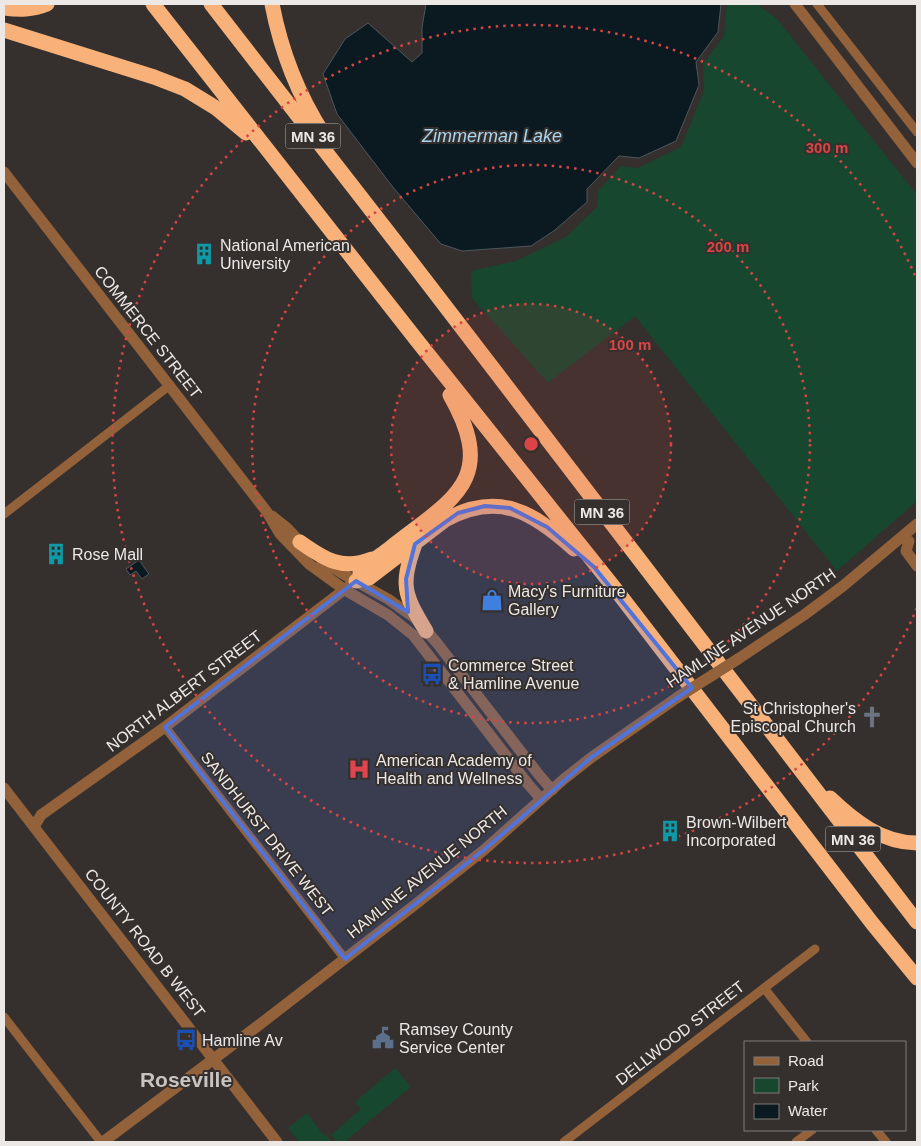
<svg xmlns="http://www.w3.org/2000/svg" width="921" height="1146" viewBox="0 0 921 1146" font-family="Arial,sans-serif">
	<style>
		.green { fill: #17472f }
		.water { fill: #0b1921; stroke: #4e575c }
		.lines { fill: none; stroke-linecap: round; stroke-linejoin: round }
		.minor { stroke: #93623b; stroke-width: 9 }
		.tertiary { stroke: #93623b; stroke-width: 11 }
		.motorway { stroke: #f8b179; stroke-width: 15 }
		.tertiary-bridge { stroke: #93623b; stroke-width: 11 }
		.marked { fill: #5074dc; fill-opacity: 0.2; stroke: #5074dc; stroke-width: 4; stroke-linejoin: round }
		.ring { fill: none; stroke: #d94544; stroke-width: 2.5; stroke-dasharray: 2.5 5 }
		.labels { text-anchor: middle; dominant-baseline: central; stroke-width: 4; stroke-linejoin: round; paint-order: stroke }
		.shield { fill: #35302e; stroke: #b4b1af; stroke-width: 1 }
		.shield-label { font-size: 15px; font-weight: bold; fill: #ebe8e6 }
		.poi-label { font-size: 16px; fill: #ebe8e6; stroke: #35302e; text-anchor: start }
		.street-label { font-size: 16px; fill: #ebe8e6; stroke: #35302e }
		.water-label { font-size: 18px; font-style: italic; fill: #a8d6f2; stroke: #35302e }
		.district-label { font-size: 21px; font-weight: bold; fill: #cac4c1; stroke: #35302e }
		.centre { fill: #d94544; stroke: #35302e; stroke-width: 2.5 }
		.ring-label { font-size: 15px; text-anchor: middle; font-weight: bold; fill: #d94544; stroke: #35302e; stroke-width: 4; stroke-linejoin: round; paint-order: stroke }
	</style>
	<rect width="100%" height="100%" fill="#35302e"/>
	<path class="green" d="M727,4H757L777,19L917,195V501L837,571L635,316L548,383L472,298L471,271L516,261L566,237L597,207L598,191L621,166L638,168L681,147L704,91L703,64L724,36Z
		M395,1068L411,1087L344,1142H337L331,1135L361,1109L355,1102Z
		M307,1113L324,1136L326,1134L332,1142H299L288,1128Z"/>
	<path class="water" d="M426,4H721L718,32L696,62L699,85L676,141L639,158L619,156L587,189V202L555,230L531,246L462,251L441,244L392,186L337,114L323,74L345,39L368,23L412,62L422,53V27Z
		M139,560L149,574L142,579L136,571L130,575L126,569Z"/>
	<g class="lines">
		<path class="minor" d="M817,4L917,132
			M4,514L170,385
			M165,727L345,959
			M764,988L807,1042
			M4,1017L101,1142
			M876,1130L886,1142
			M564,1142L815,949
			M796,1142L812,1130"/>
		<path class="tertiary" d="M795,4L917,163
			M4,172L267,512L280,534L309,564L345,590L388,615L413,635L528,784L541,799
			M272,516L287,528L306,548
			M909,541L906,551L917,566
			M322,561L350,578L388,599L415,618L437,643L539,775L552,790
			M738,659L804,615L843,586L917,524
			M4,788L277,1142
			M34,827L41,815L165,727L349,586
			M103,1142L259,1025L412,907L484,850L564,779L592,757L678,697"/>
		<path class="motorway" d="M153,4L419,343L616,590L872,923L917,978
			M211,4L416,268L917,922
			M272,4C281,51 298,95 324,135
			M4,8C20,10 32,10 47,4
			M4,30L154,77L185,89L216,108L246,133
			M300,542C324,559 342,571 372,559
			M415,544C400,586 404,594 426,631
			M360,573C367,563 380,556 390,548C452,499 499,481 450,395
			M356,581L369,578L445,520C498,491 532,511 574,549
			M830,798C854,821 882,843 917,843"/>
		<path class="tertiary-bridge" d="M678,697L738,659"/>
	</g>
	<path class="marked" d="M485,506L510,508L547,527L594,567L692,688L592,757L484,850L345,959L165,727L356,581L408,612L406,579L415,544L458,513Z"/>
	<circle cx="531" cy="444" r="140" fill="#d94544" fill-opacity=".12"/>
	<g class="ring">
		<circle cx="531" cy="444" r="140"/>
		<circle cx="531" cy="444" r="279"/>
		<path d="M917 608A419 419 0 1 1 917 280"/>
	</g>
	<defs>
		<g id="building-bare" transform="scale(1.725)"><path d="M-4-6H4V6H1V3H-1V6H-4ZM-2.5-4.3h1.7v1.8h-1.7ZM.8-4.3h1.7v1.8H.8ZM-2.5-1h1.7V.8h-1.7ZM.8-1h1.7V.8H.8Z" fill="#0f9aa8" stroke="#35302e" stroke-width="2.5" paint-order="stroke"/></g>
		<g id="shop-bare" transform="scale(1.725)"><path d="M-5-2.5h2.3a2.7 3.5 0 0 1 5.4 0H5L5.5 6h-11ZM-1.5-2.5h3a1.5 2.3 0 0 0-3 0Z" fill="#3f7fe0" stroke="#35302e" stroke-width="2.5" paint-order="stroke"/></g>
		<g id="bus-bare" transform="scale(1.725)"><path d="M-5-6H5V4H4V6H2V4H-2V6H-4V4H-5ZM-3.5-4V0h7V-4ZM-3.5 1.2v1.5H-2V1.2ZM2 1.2v1.5H3.5V1.2Z" fill="#1a4fb4" stroke="#35302e" stroke-width="2.5" paint-order="stroke"/></g>
		<g id="church-bare" transform="scale(1.725)"><path d="M-1.2-6h2.4v3.5h3.3v2.4h-3.3V6h-2.4V-.1h-3.3v-2.4h3.3Z" fill="#6b7280" stroke="#35302e" stroke-width="2.5" paint-order="stroke"/></g>
		<g id="hospital-bare" transform="scale(1.725)"><path d="M-5-5h3v3.5h4V-5h3V5h-3V1.5h-4V5h-3Z" fill="#e0444e" stroke="#35302e" stroke-width="2.5" paint-order="stroke"/></g>
		<g id="civic-bare" transform="scale(1.725)"><path d="M-.6-6.5H3V-4.5H.6V-3L4-1V1h2V6H-6V1h2V-1L-.6-3ZM-1.2 2.5V6h2.4V2.5Z" fill="#5c6f8a" stroke="#35302e" stroke-width="2.5" paint-order="stroke"/></g>
	</defs>
	<g fill-rule="evenodd">
		<use href="#building-bare" x="204" y="254"/>
		<use href="#building-bare" x="56" y="554"/>
		<use href="#shop-bare" x="492" y="600"/>
		<use href="#bus-bare" x="432" y="674"/>
		<use href="#church-bare" x="872" y="717"/>
		<use href="#hospital-bare" x="359" y="769"/>
		<use href="#building-bare" x="670" y="831"/>
		<use href="#civic-bare" x="383" y="1038"/>
		<use href="#bus-bare" x="186" y="1040"/>
	</g>
	<g class="labels">
		<g class="shield">
			<rect x="285.5" y="123.5" width="55" height="25" rx="4"/>
			<rect x="574.5" y="499.5" width="55" height="25" rx="4"/>
			<rect x="825.5" y="826.5" width="55" height="25" rx="4"/>
		</g>
		<g class="shield-label">
			<text x="313" y="136">MN 36</text>
			<text x="602" y="512">MN 36</text>
			<text x="853" y="839">MN 36</text>
		</g>
		<g class="poi-label">
			<text x="220" y="245">National American<tspan x="220" dy="18">University</tspan></text>
			<text x="72" y="554">Rose Mall</text>
			<text x="508" y="591">Macy's Furniture<tspan x="508" dy="18">Gallery</tspan></text>
			<text x="448" y="665">Commerce Street<tspan x="448" dy="18">&amp; Hamline Avenue</tspan></text>
			<text x="856" y="708" text-anchor="end">St Christopher's<tspan x="856" dy="18">Episcopal Church</tspan></text>
			<text x="376" y="760">American Academy of<tspan x="376" dy="18">Health and Wellness</tspan></text>
			<text x="686" y="822">Brown-Wilbert<tspan x="686" dy="18">Incorporated</tspan></text>
			<text x="399" y="1029">Ramsey County<tspan x="399" dy="18">Service Center</tspan></text>
			<text x="202" y="1040">Hamline Av</text>
		</g>
		<g class="street-label">
			<text transform="translate(148 332) rotate(52)">COMMERCE STREET</text>
			<text transform="translate(751 628) rotate(-34)">HAMLINE AVENUE NORTH</text>
			<text transform="translate(184 691) rotate(-37)">NORTH ALBERT STREET</text>
			<text transform="translate(267 834) rotate(52)">SANDHURST DRIVE WEST</text>
			<text transform="translate(427 872) rotate(-39)">HAMLINE AVENUE NORTH</text>
			<text transform="translate(145 943) rotate(52)">COUNTY ROAD B WEST</text>
			<text transform="translate(680 1033) rotate(-38)">DELLWOOD STREET</text>
		</g>
		<g class="water-label">
			<text x="492" y="136">Zimmerman Lake</text>
		</g>
		<g class="district-label">
			<text x="186" y="1079">Roseville</text>
		</g>
	</g>
	<circle cx="531" cy="444" r="8" class="centre"/>
	<g class="ring-label">
		<text x="827" y="153">300 m</text>
		<text x="728" y="252">200 m</text>
		<text x="630" y="350">100 m</text>
	</g>
	<rect width="921" height="1146" fill="none" stroke="#ebe8e6" stroke-width="10"/>
	<rect x="744" y="1041" width="162" height="90" fill="#35302e" stroke="#7e7a78"/>
	<rect x="754" y="1057" width="25" height="8" fill="#93623b" stroke="#7e7a78"/>
	<text x="788" y="1066" font-size="15" fill="#ebe8e6">Road</text>
	<rect x="754" y="1078" width="25" height="15" fill="#17472f" stroke="#7e7a78"/>
	<text x="788" y="1091" font-size="15" fill="#ebe8e6">Park</text>
	<rect x="754" y="1104" width="25" height="15" fill="#0b1921" stroke="#7e7a78"/>
	<text x="788" y="1116" font-size="15" fill="#ebe8e6">Water</text>
</svg>
